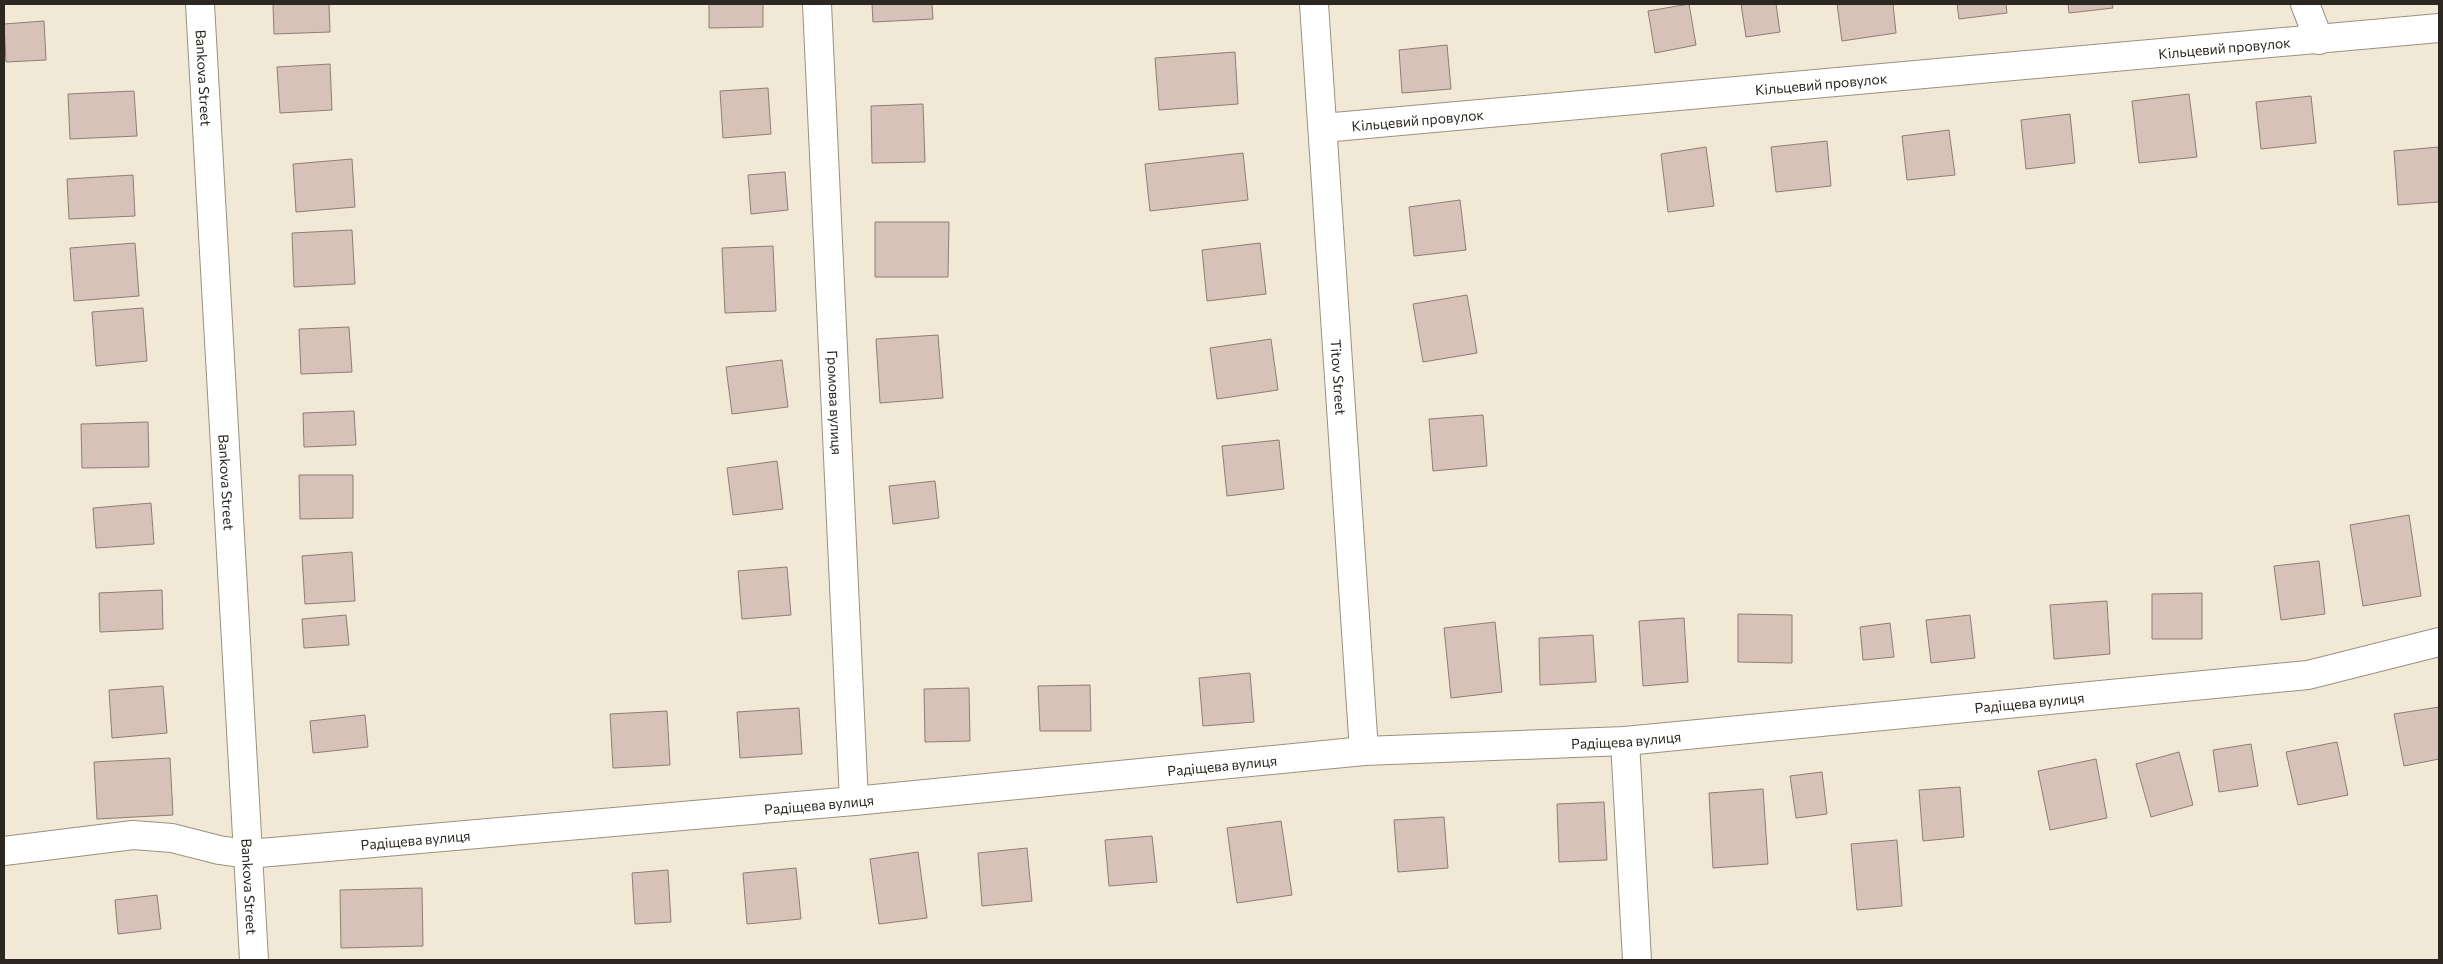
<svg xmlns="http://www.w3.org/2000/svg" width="2443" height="964" viewBox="0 0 2443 964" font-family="Commissioner,sans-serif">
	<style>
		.building { fill: #d6c2b8; stroke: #8f7d74 }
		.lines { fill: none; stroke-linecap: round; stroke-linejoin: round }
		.minor-casing { stroke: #99917f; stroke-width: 30 }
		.minor { stroke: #fff; stroke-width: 28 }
		.labels { text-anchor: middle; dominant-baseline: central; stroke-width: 4; stroke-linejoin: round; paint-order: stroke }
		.street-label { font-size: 14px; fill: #2c2821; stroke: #f2e8d6 }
	</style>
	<rect width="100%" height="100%" fill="#f2e8d6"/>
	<path class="building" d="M273,4H329L330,32L274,34Z
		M709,4H763V27L709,28Z
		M872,4H932L933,19L873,22Z
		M1689,4L1696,45L1655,53L1648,11Z
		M1741,4H1776L1780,32L1746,37Z
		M1837,4H1893L1896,33L1842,41Z
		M1957,4H2006L2007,13L1959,19Z
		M2068,4H2112L2113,8L2069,13Z
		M44,21L46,60L6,62L4,24Z
		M1447,45L1451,89L1402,93L1399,50Z
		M1235,52L1238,104L1159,110L1155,58Z
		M330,64L332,110L280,113L277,67Z
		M768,88L771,134L723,138L720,91Z
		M134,91L137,136L70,139L68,94Z
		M2189,94L2197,157L2139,163L2132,101Z
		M2311,96L2316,143L2261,149L2256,102Z
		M923,104L925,162L872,163L871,106Z
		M2070,114L2075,163L2026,169L2021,120Z
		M1949,130L1955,175L1907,180L1902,136Z
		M1827,141L1831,186L1776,192L1771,147Z
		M1706,147L1714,206L1668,212L1661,154Z
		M2439,147V202L2398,205L2394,151Z
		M1243,153L1248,200L1150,211L1145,164Z
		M352,159L355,207L296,212L293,164Z
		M785,172L788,210L751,214L748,175Z
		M133,175L135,216L69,219L67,179Z
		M1460,200L1466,250L1414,256L1409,207Z
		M875,222H949L948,277H875Z
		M352,230L355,284L294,287L292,233Z
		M135,243L139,296L74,301L70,248Z
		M1260,243L1266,294L1207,301L1202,250Z
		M773,246L776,311L725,313L722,248Z
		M1467,295L1477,353L1423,362L1413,304Z
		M143,308L147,361L96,366L92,312Z
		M349,327L352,372L301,374L299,329Z
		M938,335L943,398L880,403L876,339Z
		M1271,339L1278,390L1217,399L1210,348Z
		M782,360L788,407L732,414L726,367Z
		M354,411L356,445L304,447L303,413Z
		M1483,415L1487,466L1433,471L1429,419Z
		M148,422L149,467L82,468L81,424Z
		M1279,440L1284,489L1227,496L1222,446Z
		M777,461L783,509L733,515L727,468Z
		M299,475H353V518L300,519Z
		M935,481L939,518L893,524L889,486Z
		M151,503L154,544L96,548L93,508Z
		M2409,515L2421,596L2363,606L2350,525Z
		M352,552L355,601L305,604L302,556Z
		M2319,561L2325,614L2281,620L2274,566Z
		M787,567L791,615L742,619L738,571Z
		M162,590L163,629L100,632L99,593Z
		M2202,593V639H2152V594Z
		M2107,601L2110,654L2054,659L2050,605Z
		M1738,614L1792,615V663L1738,662Z
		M346,615L349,645L304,648L302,619Z
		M1970,615L1975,658L1931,663L1926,620Z
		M1684,618L1688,682L1643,686L1639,621Z
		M1495,622L1502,692L1451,698L1444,628Z
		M1890,623L1894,657L1863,660L1860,627Z
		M1593,635L1596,682L1540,685L1539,638Z
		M1250,673L1254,722L1203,726L1199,678Z
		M1090,685L1091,731H1040L1038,686Z
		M163,686L167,733L112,738L109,690Z
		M969,688L970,741L925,742L924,689Z
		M2439,707V759L2404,766L2394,714Z
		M799,708L802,754L740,758L737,712Z
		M667,711L670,765L613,768L610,714Z
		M365,715L368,747L313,753L310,721Z
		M2337,742L2348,795L2298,805L2286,752Z
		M2251,744L2258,786L2219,792L2213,750Z
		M2179,752L2193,805L2151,817L2136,764Z
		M170,758L173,815L97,819L94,762Z
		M2096,759L2107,818L2050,830L2038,771Z
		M1822,772L1827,814L1796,818L1790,776Z
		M1960,787L1964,837L1923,841L1919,790Z
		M1763,789L1768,864L1713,868L1709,793Z
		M1604,802L1607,860L1559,862L1557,804Z
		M1444,817L1448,868L1398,872L1394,820Z
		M1281,821L1292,895L1237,903L1227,828Z
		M1152,836L1157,882L1109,886L1105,840Z
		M1897,840L1902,906L1857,910L1851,844Z
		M1027,848L1032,901L982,906L978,853Z
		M918,852L927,918L879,924L870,859Z
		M796,868L801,919L747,924L743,873Z
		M668,870L671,922L635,924L632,873Z
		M422,888L423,946L341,948L340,890Z
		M157,895L161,929L118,934L115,900Z"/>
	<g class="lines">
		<g class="minor-casing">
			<g id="minor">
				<path id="s1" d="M200,4L254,960"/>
				<path id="s2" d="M817,4L854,801"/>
				<path id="s3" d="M1314,4L1364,751"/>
				<path d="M2305,4L2319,40"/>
				<path id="s4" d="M1323,128L2439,28"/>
				<path d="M1625,741L1637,960"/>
				<path id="s5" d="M4,851L133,835L172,838L219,850L248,854L854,801L1364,751L1625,741L2308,675L2439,642"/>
			</g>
		</g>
		<use href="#minor" class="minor"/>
	</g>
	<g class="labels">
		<g class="street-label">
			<text stroke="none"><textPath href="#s4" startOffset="905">Кільцевий провулок</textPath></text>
			<text stroke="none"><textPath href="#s1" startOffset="74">Bankova Street</textPath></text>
			<text stroke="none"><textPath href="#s4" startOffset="500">Кільцевий провулок</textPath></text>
			<text stroke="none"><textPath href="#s4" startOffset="95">Кільцевий провулок</textPath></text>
			<text stroke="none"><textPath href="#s3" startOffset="374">Titov Street</textPath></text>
			<text stroke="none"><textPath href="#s2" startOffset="399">Громова вулиця</textPath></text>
			<text stroke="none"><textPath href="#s1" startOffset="479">Bankova Street</textPath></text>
			<text stroke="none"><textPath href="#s5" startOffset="2035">Радіщева вулиця</textPath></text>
			<text stroke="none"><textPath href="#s5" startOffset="1630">Радіщева вулиця</textPath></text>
			<text stroke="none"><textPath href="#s5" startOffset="1225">Радіщева вулиця</textPath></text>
			<text stroke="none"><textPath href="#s5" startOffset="820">Радіщева вулиця</textPath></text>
			<text stroke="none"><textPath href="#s5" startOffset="415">Радіщева вулиця</textPath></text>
			<text stroke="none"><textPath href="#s1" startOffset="884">Bankova Street</textPath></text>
		</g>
	</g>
	<rect width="2443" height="964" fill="none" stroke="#2c2821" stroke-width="10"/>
</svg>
